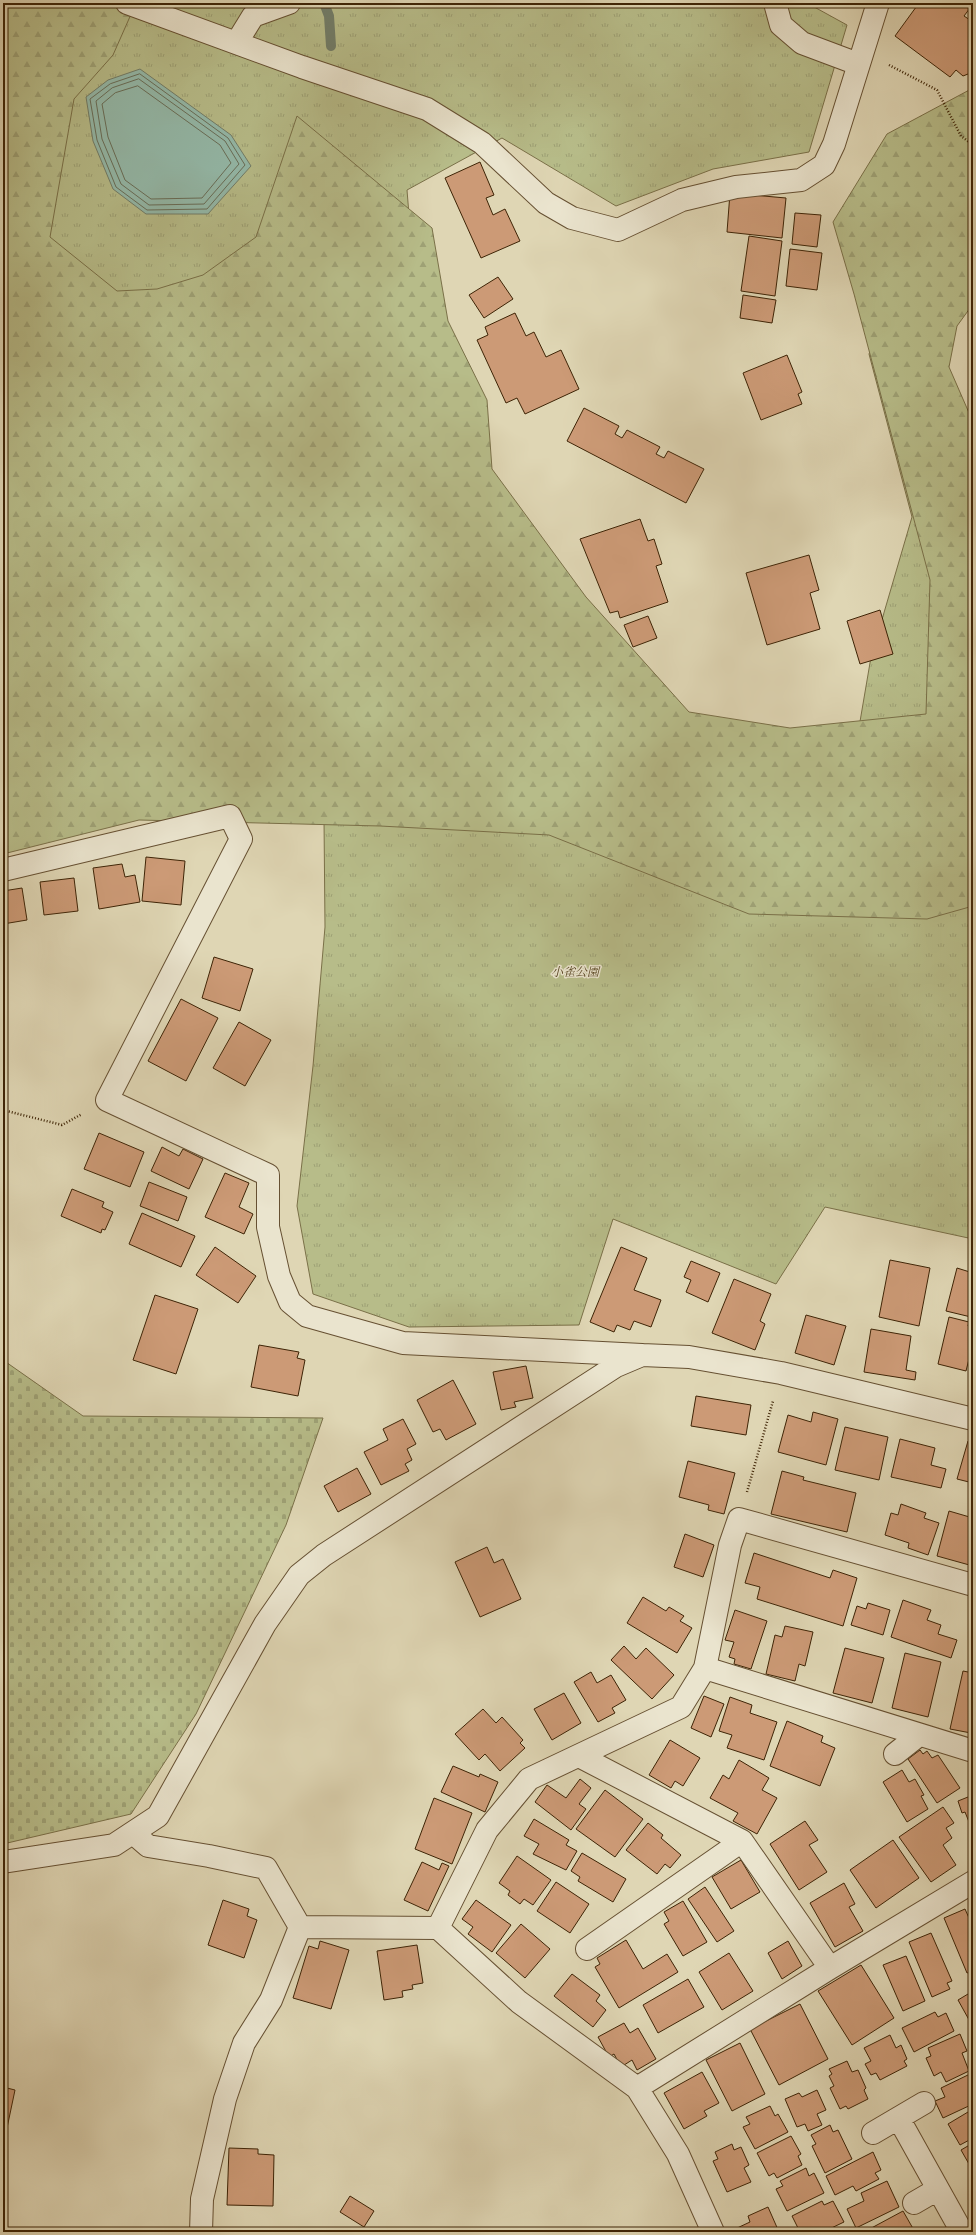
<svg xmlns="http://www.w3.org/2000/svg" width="976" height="2235" viewBox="0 0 976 2235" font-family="'Libre Caslon Text','Noto Serif JP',serif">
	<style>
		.grass { fill: url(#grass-tufts); stroke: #7a7048 }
		.forest { fill: url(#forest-firs); stroke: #7a7048 }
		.cemetery { fill: url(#cemetery-stones); stroke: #7a7048 }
		.water { fill: #94b9a9; stroke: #727d68 }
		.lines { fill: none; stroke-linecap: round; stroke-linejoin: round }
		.shore { stroke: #696e58; stroke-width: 1 }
		.stream { stroke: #727d68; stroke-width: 10 }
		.building { fill: #cc9a76; stroke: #3e2406 }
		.minor-casing { stroke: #665032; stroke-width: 24 }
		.path { stroke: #3e2406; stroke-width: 2.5; stroke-dasharray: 1 2; stroke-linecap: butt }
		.minor { stroke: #eae4ce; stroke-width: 22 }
		.labels { text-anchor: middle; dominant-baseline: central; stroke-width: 3; stroke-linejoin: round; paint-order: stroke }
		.park-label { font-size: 12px; font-style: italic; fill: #5c4a27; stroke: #eae4ce }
	</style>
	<defs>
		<pattern id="grass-tufts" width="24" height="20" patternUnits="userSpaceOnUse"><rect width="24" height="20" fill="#b7bc89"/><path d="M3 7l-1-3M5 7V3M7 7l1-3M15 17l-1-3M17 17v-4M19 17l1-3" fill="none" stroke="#9ea175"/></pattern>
		<pattern id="forest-firs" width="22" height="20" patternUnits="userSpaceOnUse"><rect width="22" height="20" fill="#b7bc89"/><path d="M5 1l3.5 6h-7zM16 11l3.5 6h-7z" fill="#9ea175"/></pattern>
		<pattern id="cemetery-stones" width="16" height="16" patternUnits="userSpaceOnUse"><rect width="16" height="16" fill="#b7bc89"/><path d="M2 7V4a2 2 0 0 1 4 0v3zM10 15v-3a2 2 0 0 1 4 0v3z" fill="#9ea175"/></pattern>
	</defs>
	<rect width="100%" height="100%" fill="#dfd6b4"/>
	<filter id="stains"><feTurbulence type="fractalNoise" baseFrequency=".005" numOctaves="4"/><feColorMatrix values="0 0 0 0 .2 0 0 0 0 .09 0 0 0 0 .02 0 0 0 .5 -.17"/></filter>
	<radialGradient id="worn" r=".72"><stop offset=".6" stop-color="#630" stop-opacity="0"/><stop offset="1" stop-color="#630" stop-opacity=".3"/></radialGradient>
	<path class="grass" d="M3,3H807L847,25L809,152L713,169L616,206L502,138L407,190L427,439L514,691L856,745L871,657L912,517L869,354L925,207L934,351L973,447V1239L825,1207L776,1284L613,1219L579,1325L409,1327L313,1294L297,1206L313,1066L325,927L324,820L72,819Z"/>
	<path class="forest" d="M3,3H136L113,55L74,99L50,237L117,291L157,289L203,275L256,237L297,116L432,228L448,321L487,400L492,469L586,597L689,712L790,728L926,714L930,580L854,294L833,222L887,134L973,88V304L957,326L949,367L973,422V906L927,919L749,914L549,835L380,826L139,820L3,854Z"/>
	<path class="cemetery" d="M3,1360L83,1416L323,1418L286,1525L196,1714L131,1814L3,1844Z"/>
	<path class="water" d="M140,69L231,135L251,166L208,214H146L113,189L93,141L86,97L108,80Z"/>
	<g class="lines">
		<path class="shore" d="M140,74L228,138L245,165L207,209L147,210L116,187L97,140L90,99L110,84Z
			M139,79L225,141L239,164L204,204L149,205L121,184L102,139L96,101L112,88Z
			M138,86L220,145L231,163L202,198L151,199L125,180L108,137L102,104L115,93Z"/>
		<path class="stream" d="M324,3L329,16L331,46"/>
	</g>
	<path class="building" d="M919,3H964L970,8L964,16L973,22V72L963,76L956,70L950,77L895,36Z
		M480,162L494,195L486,198L493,215L505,209L520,241L481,258L445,178Z
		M730,193L786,198L782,238L727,232Z
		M795,213L821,215L817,247L792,244Z
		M749,236L782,241L775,296L741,291Z
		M790,249L822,253L817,290L786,286Z
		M498,277L513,299L484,318L469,295Z
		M743,295L776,300L772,323L740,318Z
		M515,313L526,336L534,332L546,357L561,350L579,389L525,414L517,398L506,403L477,340L488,335L485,327Z
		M787,355L802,392L798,394L802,404L761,420L743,373Z
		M584,408L619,426L615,434L622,438L627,430L660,447L656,454L664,458L668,451L704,469L686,503L567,441Z
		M640,519L648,541L654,539L662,564L656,566L668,602L620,618L618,611L610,613L580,539Z
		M809,555L819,590L810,593L820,629L767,645L746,573Z
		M880,610L893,654L860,664L847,621Z
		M648,616L657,638L633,647L624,625Z
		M146,857L185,861L181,905L142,901Z
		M122,864L125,877L135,875L140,902L99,909L93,868Z
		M74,878L78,911L44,915L40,882Z
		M22,888L27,920L3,924V891Z
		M214,957L253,969L240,1011L202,998Z
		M181,999L218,1018L186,1081L148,1061Z
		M239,1022L271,1040L245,1086L213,1068Z
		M99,1133L144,1152L130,1187L84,1169Z
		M162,1147L179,1156L183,1149L203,1159L189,1189L151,1171Z
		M225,1173L249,1183L239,1207L253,1214L244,1234L205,1217Z
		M149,1182L187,1197L178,1221L140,1206Z
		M72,1189L104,1202L102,1207L113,1212L105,1230L102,1229L101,1233L61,1216Z
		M142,1213L195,1236L181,1267L129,1244Z
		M215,1247L256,1276L238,1303L196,1275Z
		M621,1247L647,1258L634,1290L661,1300L651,1327L634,1321L630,1330L617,1325L614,1332L590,1322Z
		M890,1260L930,1268L919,1326L879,1317Z
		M691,1261L720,1273L708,1302L686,1292L691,1280L684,1277Z
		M957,1268L973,1273V1308L971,1317L946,1311Z
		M734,1279L771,1294L760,1321L765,1324L755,1350L712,1333Z
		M155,1295L198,1309L176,1374L133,1360Z
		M806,1315L846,1326L834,1365L795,1353Z
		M949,1317L969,1322L968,1326L973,1328V1343L966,1371L938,1364Z
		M871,1329L911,1336L906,1370L916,1372L915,1380L864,1372Z
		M259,1345L299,1352L297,1358L305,1360L298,1396L251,1387Z
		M526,1366L533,1398L514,1402L516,1407L501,1410L493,1372Z
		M453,1380L476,1424L446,1440L440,1429L433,1432L417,1400Z
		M696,1396L751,1405L746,1435L691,1426Z
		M813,1412L838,1419L826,1465L778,1452L788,1415L811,1422Z
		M403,1419L416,1444L407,1449L412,1460L405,1464L409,1471L381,1485L364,1452L388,1440L383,1429Z
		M845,1427L888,1437L879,1480L835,1470Z
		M900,1439L935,1448L931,1465L946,1469L941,1488L891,1477Z
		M968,1441L973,1443V1483L957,1479Z
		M688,1461L735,1473L724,1514L708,1510L709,1505L679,1497Z
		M357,1468L371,1494L338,1512L324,1486Z
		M782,1471L804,1477L803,1480L856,1493L847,1532L771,1514Z
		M901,1504L926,1513L924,1518L939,1523L928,1555L908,1548L909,1543L885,1535L891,1513L898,1515Z
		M949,1511L973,1518V1566L937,1556Z
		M685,1534L714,1545L703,1577L674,1567Z
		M487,1547L494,1563L503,1559L521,1599L480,1617L455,1562Z
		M754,1553L830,1578L833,1570L857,1578L843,1626L757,1599L760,1587L745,1583Z
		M643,1597L666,1611L669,1607L684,1616L680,1621L692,1628L677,1653L627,1623Z
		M903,1600L931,1610L927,1620L941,1625L938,1634L957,1640L951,1658L891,1637Z
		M868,1603L890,1610L883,1635L851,1625L857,1606L866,1609Z
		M735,1610L767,1621L751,1669L734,1664L735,1659L729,1657L734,1642L725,1640Z
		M785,1626L813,1632L805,1666L799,1664L795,1681L766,1674L775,1635L782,1637Z
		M624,1646L636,1659L646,1648L674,1675L652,1699L611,1660Z
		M845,1648L884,1658L872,1703L833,1693Z
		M905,1653L941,1662L928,1717L892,1708Z
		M963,1671L973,1673V1723L971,1733L950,1729Z
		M591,1672L597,1683L611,1675L626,1700L612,1708L615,1713L598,1722L574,1682Z
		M564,1693L581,1723L552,1740L534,1709Z
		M704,1696L724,1704L711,1737L691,1728Z
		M730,1697L752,1705L750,1713L777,1722L764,1760L727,1748L732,1735L719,1731Z
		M483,1709L496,1723L502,1717L523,1740L520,1743L525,1748L500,1771L485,1754L479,1760L455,1734Z
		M787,1721L823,1736L821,1742L835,1748L820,1786L770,1766Z
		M670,1740L700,1758L683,1786L675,1781L671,1788L649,1775Z
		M920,1750L923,1754L927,1751L932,1758L938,1755L960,1788L937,1803L908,1759Z
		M739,1760L769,1778L762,1790L777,1798L757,1834L733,1821L738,1813L710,1798L723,1775L729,1779Z
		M453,1766L479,1777L480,1774L498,1782L485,1812L441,1792Z
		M902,1770L909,1782L915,1779L924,1795L921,1796L928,1809L907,1822L883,1782Z
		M580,1779L591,1788L579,1804L586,1809L571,1830L535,1802L547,1785L566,1798Z
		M605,1790L643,1819L615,1857L576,1829Z
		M973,1795V1832L965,1812L962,1813L958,1801Z
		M434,1798L472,1813L452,1864L415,1849Z
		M943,1807L954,1823L946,1828L952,1838L943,1845L956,1865L931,1882L899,1837Z
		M534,1819L569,1840L566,1845L577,1851L566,1870L533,1854L539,1844L524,1836Z
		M805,1821L818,1840L809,1845L827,1872L799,1890L770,1844Z
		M648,1823L663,1835L661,1838L681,1855L670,1868L665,1864L657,1874L626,1850Z
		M893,1840L919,1878L876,1908L850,1870Z
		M582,1853L626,1879L613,1902L578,1881L580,1877L571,1871Z
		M517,1856L551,1880L533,1905L524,1899L520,1904L508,1895L510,1891L499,1883Z
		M741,1860L760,1892L731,1909L712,1877Z
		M422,1862L439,1870L442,1863L449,1866L428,1911L404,1900Z
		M556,1882L589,1904L570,1933L537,1911Z
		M844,1883L855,1904L849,1907L863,1931L835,1947L810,1903Z
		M705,1887L734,1931L717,1942L688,1899Z
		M223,1900L249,1909L247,1916L257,1920L244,1958L208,1945Z
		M476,1900L511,1925L492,1952L468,1934L473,1927L462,1919Z
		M683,1901L707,1942L683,1956L664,1924L669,1921L664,1912Z
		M965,1909L973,1927V1971L967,1973L944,1918Z
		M521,1924L550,1949L525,1978L496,1953Z
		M931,1933L952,1981L947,1983L950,1989L932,1997L909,1942Z
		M626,1940L643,1969L667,1954L678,1972L619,2008L595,1967L600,1964L597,1958Z
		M320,1941L349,1950L331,2009L293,1998L309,1946L318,1949Z
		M788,1941L802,1966L782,1979L768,1953Z
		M417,1945L423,1983L412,1985L413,1989L402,1991L403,1997L384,2000L377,1951Z
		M729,1953L753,1991L722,2010L699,1972Z
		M906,1956L925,2001L903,2011L883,1965Z
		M861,1965L894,2018L852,2045L818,1991Z
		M572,1974L600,1995L596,2001L606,2010L593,2027L554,1996Z
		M688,1979L704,2007L658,2033L643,2005Z
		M973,1991V2027L958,2000Z
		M800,2004L828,2059L779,2085L750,2029Z
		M935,2012L938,2017L946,2013L954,2031L914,2052L902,2028Z
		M624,2023L630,2033L638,2028L656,2059L637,2070L632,2060L621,2067L614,2054L609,2057L598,2037Z
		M960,2034L967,2051L962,2053L969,2071L946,2082L941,2072L934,2076L926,2058L931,2056L928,2048Z
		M890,2035L896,2048L901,2045L907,2059L904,2061L907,2066L880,2080L876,2073L871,2075L865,2064L871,2061L864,2048Z
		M740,2043L765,2094L732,2111L706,2060Z
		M847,2061L852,2072L858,2070L866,2088L864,2090L868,2099L848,2109L846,2106L840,2109L830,2088L834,2086L829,2076L832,2074L829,2069Z
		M702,2072L719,2103L704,2111L707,2116L684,2129L664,2093Z
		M970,2074L973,2080V2104L943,2118L935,2101L945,2097L941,2088Z
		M3,2087L15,2090L7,2128L3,2127Z
		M817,2090L826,2110L817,2114L822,2125L808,2131L805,2124L797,2127L785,2099L799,2093L802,2097Z
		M770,2106L775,2116L778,2114L788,2132L755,2149L743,2127L750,2124L746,2117Z
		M973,2109V2138L960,2145L948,2124Z
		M830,2125L833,2132L838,2130L852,2159L825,2173L812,2146L816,2144L811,2135Z
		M791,2136L801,2154L798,2156L802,2165L777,2178L774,2173L769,2176L757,2153Z
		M973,2143V2171L961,2150Z
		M732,2144L734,2150L741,2147L749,2165L744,2168L751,2182L727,2192L713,2161L718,2159L715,2152Z
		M229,2148L258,2149V2154L274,2155L273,2206L227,2205Z
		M873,2152L881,2170L875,2173L879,2179L856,2191L853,2186L835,2195L826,2176Z
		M806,2168L809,2176L814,2173L824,2193L787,2211L776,2189L783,2186L780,2181Z
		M887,2181L899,2207L856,2228L847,2209L864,2201L861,2193Z
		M350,2196L374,2211L364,2227L340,2212Z
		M822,2201L824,2205L833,2201L844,2222L823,2232H800L792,2216Z
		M768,2207L779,2232H736L735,2229L750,2222L748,2216Z
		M903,2211L915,2232H864Z
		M370,2229L394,2232H369Z"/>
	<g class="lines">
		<g class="minor-casing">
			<path id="minor" d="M127,3L302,67L427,109L482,143L546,203L572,218L618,230L682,200L736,187L801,180L824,165L834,144L878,3
				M775,3L781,25L802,43L858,64
				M237,42L253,16L289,3
				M3,870L230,816L241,839L107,1100L268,1175V1227L279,1276L290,1302L307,1316L403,1343L642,1355
				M705,1668L973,1751
				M895,1754L919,1735
				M579,1756L742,1841L830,1968
				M133,1833L148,1846L209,1856L266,1868L300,1927
				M3,1862L114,1845L158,1816L265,1624L299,1575L324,1555L616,1366L642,1355L689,1357L781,1373L973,1419
				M300,1927L438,1928L519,2002L637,2088L678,2154L713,2232
				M438,1928L487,1830L529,1779L681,1707L705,1668L730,1545L739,1519L973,1585
				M587,1949L742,1841
				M637,2088L830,1968L973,1882
				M899,2119L962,2232
				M873,2133L924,2103
				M914,2203L938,2189
				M201,2232L202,2199L225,2099L244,2043L271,2000L300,1927"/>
		</g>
		<path class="path" d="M889,65L937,90L961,136L973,145
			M3,1110L62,1125L82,1114
			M747,1492L773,1401"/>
		<use href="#minor" class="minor"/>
	</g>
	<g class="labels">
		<g class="park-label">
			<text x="575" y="971">小雀公園</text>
		</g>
	</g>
	<rect width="976" height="2235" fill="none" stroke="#dfd6b4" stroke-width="16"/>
	<rect x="4" y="4" width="968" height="2227" fill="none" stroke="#3e2406" stroke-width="2"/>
	<rect x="8" y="8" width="960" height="2219" fill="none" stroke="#3e2406"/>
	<rect width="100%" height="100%" filter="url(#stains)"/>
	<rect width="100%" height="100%" fill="url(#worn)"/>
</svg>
